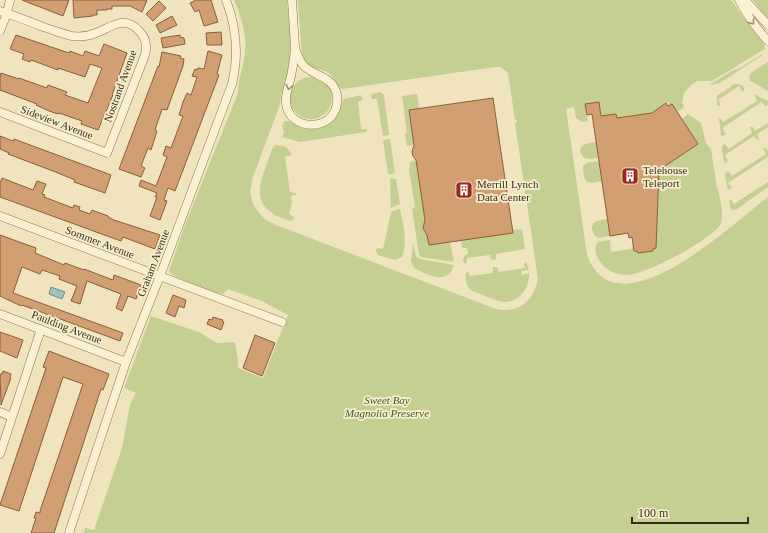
<svg xmlns="http://www.w3.org/2000/svg" width="768" height="533" viewBox="0 0 768 533" font-family="'Times New Roman',serif">
	<style>
		.green { fill: #c4cf91 }
		.water { fill: #a2c2ba; stroke: #699088 }
		.building { fill: #d19f71; stroke: #8a5f3a }
		.lines { fill: none; stroke-linecap: round; stroke-linejoin: round }
		.minor-casing { stroke: #8a7456; stroke-width: 9 }
		.minor { stroke: #fbf1d2; stroke-width: 8 }
		.oneway { stroke: #9a8e76 }
		.labels { text-anchor: middle; dominant-baseline: central; stroke-width: 3.5; stroke-linejoin: round; paint-order: stroke }
		.street-label { font-size: 11px; fill: #382b1b; stroke: #f7eece }
		.poi-label { font-size: 11px; fill: #382b1b; stroke: #f7eece; text-anchor: start }
		.park-label { font-size: 11px; font-style: italic; fill: #455621; stroke: #f7eece }
	</style>
	<rect width="100%" height="100%" fill="#f0e4be"/>
	<path class="green" d="M234,0H287L290,30L291,64H282L291,65L285,85L282,92L279,107L253,177L250,192L253,204L259,213L266,220L276,225L496,309C518,314 534,301 538,279L515,123L517,122V120H515L508,73L501,67H495L342,89C337,85 335,79 330,74C320,66 307,71 302,56L298,0H731L764,44L765,49L712,81H698L692,84L684,93L682,102L684,108L677,112L672,104L670,105L668,102L652,113L617,118L616,114L606,115L607,119L602,120L600,106L585,108L588,121L582,122L576,118L574,107L566,109L587,255C617,336 734,222 768,197V533H83L85,528L94,530L122,448L130,404L136,393L124,388L151,316L199,332L217,343L235,342L238,361V368L263,378L288,315L262,301L228,289L223,294L213,292L174,276L169,271L185,225L238,93C238,79 244,66 245,52C247,34 241,16 234,0Z
		M753,0H768V19Z
		M765,52L761,56L720,83L709,85L732,71L740,68Z
		M768,62V91L750,81L749,77L751,73Z
		M290 98a21 21 0 1 1 42 0a21 21 0 1 1-42 0Z
		M734,84H739L744,87V90L742,91L739,86L718,100L721,105L717,106V96L722,92L723,93L725,90L726,91L727,89L728,88L729,89L730,87Z
		M380,92L384,95L389,135L383,136L377,99H372L371,96L372,94Z
		M417,94L419,108L409,110L414,145L407,146L405,134L407,133L402,96Z
		M754,94L768,101V105L765,106L762,102L760,103L722,128L726,134L723,136L721,135L719,118H720L723,122L757,101Z
		M361,95L363,100L358,102L361,129H367V131L366,132L300,142L282,137L284,132L282,125L285,121C293,120 298,126 306,128C318,131 331,123 338,113C341,108 340,103 344,99Z
		M688,114L701,123L706,143L711,149L717,189H718C720,199 724,213 721,223C714,239 648,273 629,275C619,275 608,272 602,264C597,258 594,252 596,245L598,242L610,240L611,252L631,249V247H633L634,251H637L638,253L653,251V249L656,248L658,207L659,170L698,144L682,119Z
		M768,123V127L757,134L759,140H757L754,136L725,155L728,161L726,163L724,162L722,148L723,145L725,144L729,149L752,133L750,127H753L755,131Z
		M390,139L395,173L390,174H388L383,140Z
		M596,142L598,158L589,159L584,158C574,146 586,143 596,142Z
		M276,145L286,147L291,153L290,156H285L290,192L297,193L296,195L291,196L292,203L289,214L294,217L293,220L291,221C244,208 261,181 273,147Z
		M764,148H766L768,151V157L728,183L732,188L728,190L725,175L726,172L728,171L732,176L766,154L763,149Z
		M416,161L425,220L423,228L427,235L429,245L450,242L454,262L421,257L419,255L412,209L415,207L409,170L410,167V162Z
		M599,161L602,181L592,183L587,182L584,177L583,166L587,163Z
		M390,178L396,179L400,204L391,208Z
		M768,182V187L737,209L733,210L730,208L729,200L731,199L734,204Z
		M398,209H400C403,224 408,243 402,257L395,260L378,255L376,251L377,248L383,249L391,212Z
		M607,219L610,236L599,238L595,236C587,222 596,221 607,219Z
		M522,229L525,249L496,254V258L495,260L491,259L490,255L467,258L466,264L464,263L463,259L465,255L468,254L467,248H462L461,240L513,233V230Z
		M413,244L416,256L420,259L454,265C448,286 428,275 414,268L411,261Z
		M526,262L529,270L521,271L522,275L529,273C530,287 520,302 504,302C497,301 490,298 483,295C479,293 472,292 469,288C466,285 465,275 466,271L468,272L470,276L493,273V267H497L499,272L525,268L524,264Z"/>
	<path class="water" d="M51,287L65,292L62,299L49,294Z"/>
	<path class="building" d="M22,0H69L63,16Z
		M73,0H147L142,12L130,6H112V9H107V10H97V15H93V16L74,18Z
		M196,0H211L218,22L204,26L199,10L195,12L190,3Z
		M159,1L166,8L153,21L146,14Z
		M172,16L177,25L160,33L156,25Z
		M221,32L222,45H207L206,33Z
		M16,35L69,53L70,51L83,56L85,51L99,56L104,44L127,53L112,95H113L98,130L81,124L82,121L59,113L58,114L49,111L36,105L37,104L0,90V77L1,73L19,79V78L47,88L48,85L67,92L65,95L88,103L102,68L90,64L85,77L58,68V70L31,60L30,62L22,59L24,54L10,49Z
		M180,35V37L184,38L185,44L163,48L161,38Z
		M208,51L222,55L217,74L219,75L175,191L168,188L164,200L167,201L160,220L150,216L157,197H155L157,193L139,186L141,180L156,186L167,157L163,155L166,146L171,148L183,116L179,115L183,102L187,93L191,95L197,77L192,76L195,69L197,70L198,68L204,69Z
		M162,52L181,56L180,58L184,59L183,66L167,110L162,109L155,130L157,131L151,150L148,148L141,166L145,168L141,177L119,169L158,66L159,67Z
		M493,98L513,233L429,245L427,235L423,228L425,220L416,160L413,156L412,152L414,145L409,110Z
		M599,102L601,116L616,114L617,118L652,113L666,103L668,106L672,104L698,144L659,170L656,248L653,249V251L638,253L637,251H634L632,237L629,238L628,233L610,236L592,114L587,115L585,104Z
		M0,136L13,141L14,139L111,175L105,193L74,182L75,180L53,171L8,154L9,153L0,149Z
		M2,178L33,190L37,181L46,184L42,194L45,195L44,197L73,208L74,205L80,207L79,210L90,214L92,210L108,216V217L114,220L160,235L155,249L123,237L121,241L0,197V183Z
		M0,235L36,248L35,253L64,265L65,263L84,270V269L113,280L114,275L141,285L136,299L128,296L122,311L116,308L121,294L87,281L80,304L71,301L77,286L59,279L60,276L42,270L40,274L22,267L13,293L123,333L120,341L22,305L21,306L0,296Z
		M173,295L186,300L184,308L179,306L175,317L166,313Z
		M213,317L223,320L222,321L224,322L221,330L207,324L209,319L212,320Z
		M0,332L23,340L17,358L0,351Z
		M255,335L275,343L262,376L243,368Z
		M49,351L109,374L103,390L101,389L54,533H31L36,518H34L36,512L40,513V511L83,384L63,377L19,511L0,505L46,368L43,367Z
		M3,371L11,374L10,377L11,378L1,405L0,374H2Z"/>
	<g class="lines">
		<g class="minor-casing">
			<path id="minor" d="M292,0L295,47V49C294,58 293,67 291,76C289,85 285,94 286,103C289,132 334,132 337,103C337,99 338,95 336,91C331,77 316,76 305,67C300,63 298,55 295,49
				M739,0C747,15 756,28 768,41
				M745,0L768,25
				M0,11C14,16 29,21 43,27C53,30 62,34 72,36C80,37 89,36 96,33C112,27 125,14 140,32C146,38 147,47 145,55L107,153L0,112
				M0,31L7,13L10,0
				M0,216L282,322
				M0,314L126,362
				M0,412L12,417
				M0,454L41,329
				M69,533L126,362L160,276L232,84C239,55 237,28 226,0"/>
		</g>
		<use href="#minor" class="minor"/>
	</g>
	<defs><path id="oneway-chevron" d="M-2-3.5L2.5 0L-2 3.5" fill="none" stroke-width="1.6" stroke-linecap="round" stroke-linejoin="round"/></defs>
	<g class="oneway">
		<use href="#oneway-chevron" transform="translate(752 22) rotate(54)"/>
		<use href="#oneway-chevron" transform="translate(289 87) rotate(104)"/>
	</g>
	<defs>
		<g id="building-square" transform="scale(0.9)"><rect x="-9" y="-9" width="18" height="18" rx="4" fill="#9c2822" stroke="#f7eece"/><path d="M-4-6H4V6H1V3H-1V6H-4ZM-2.5-4.3h1.7v1.8h-1.7ZM.8-4.3h1.7v1.8H.8ZM-2.5-1h1.7V.8h-1.7ZM.8-1h1.7V.8H.8Z" fill="#fff"/></g>
	</defs>
	<g fill-rule="evenodd">
		<use href="#building-square" x="630" y="176"/>
		<use href="#building-square" x="464" y="190"/>
	</g>
	<g class="labels">
		<g class="street-label">
			<text transform="translate(120 86) rotate(-70)">Nostrand Avenue</text>
			<text transform="translate(57 122) rotate(21)">Sideview Avenue</text>
			<text transform="translate(100 242) rotate(21)">Sommer Avenue</text>
			<text transform="translate(153 263) rotate(-69)">Graham Avenue</text>
			<text transform="translate(67 327) rotate(21)">Paulding Avenue</text>
		</g>
		<g class="poi-label">
			<text x="643" y="170">Telehouse<tspan x="643" dy="13">Teleport</tspan></text>
			<text x="477" y="184">Merrill Lynch<tspan x="477" dy="13">Data Center</tspan></text>
		</g>
		<g class="park-label">
			<text x="387" y="400">Sweet Bay<tspan x="387" dy="13">Magnolia Preserve</tspan></text>
		</g>
	</g>
	<path d="M632 517v6h116v-6" fill="none" stroke="#382b1b" stroke-width="2"/>
	<text x="638" y="517" font-size="12" fill="#382b1b" stroke="#f7eece" stroke-width="3" paint-order="stroke">100 m</text>
</svg>
